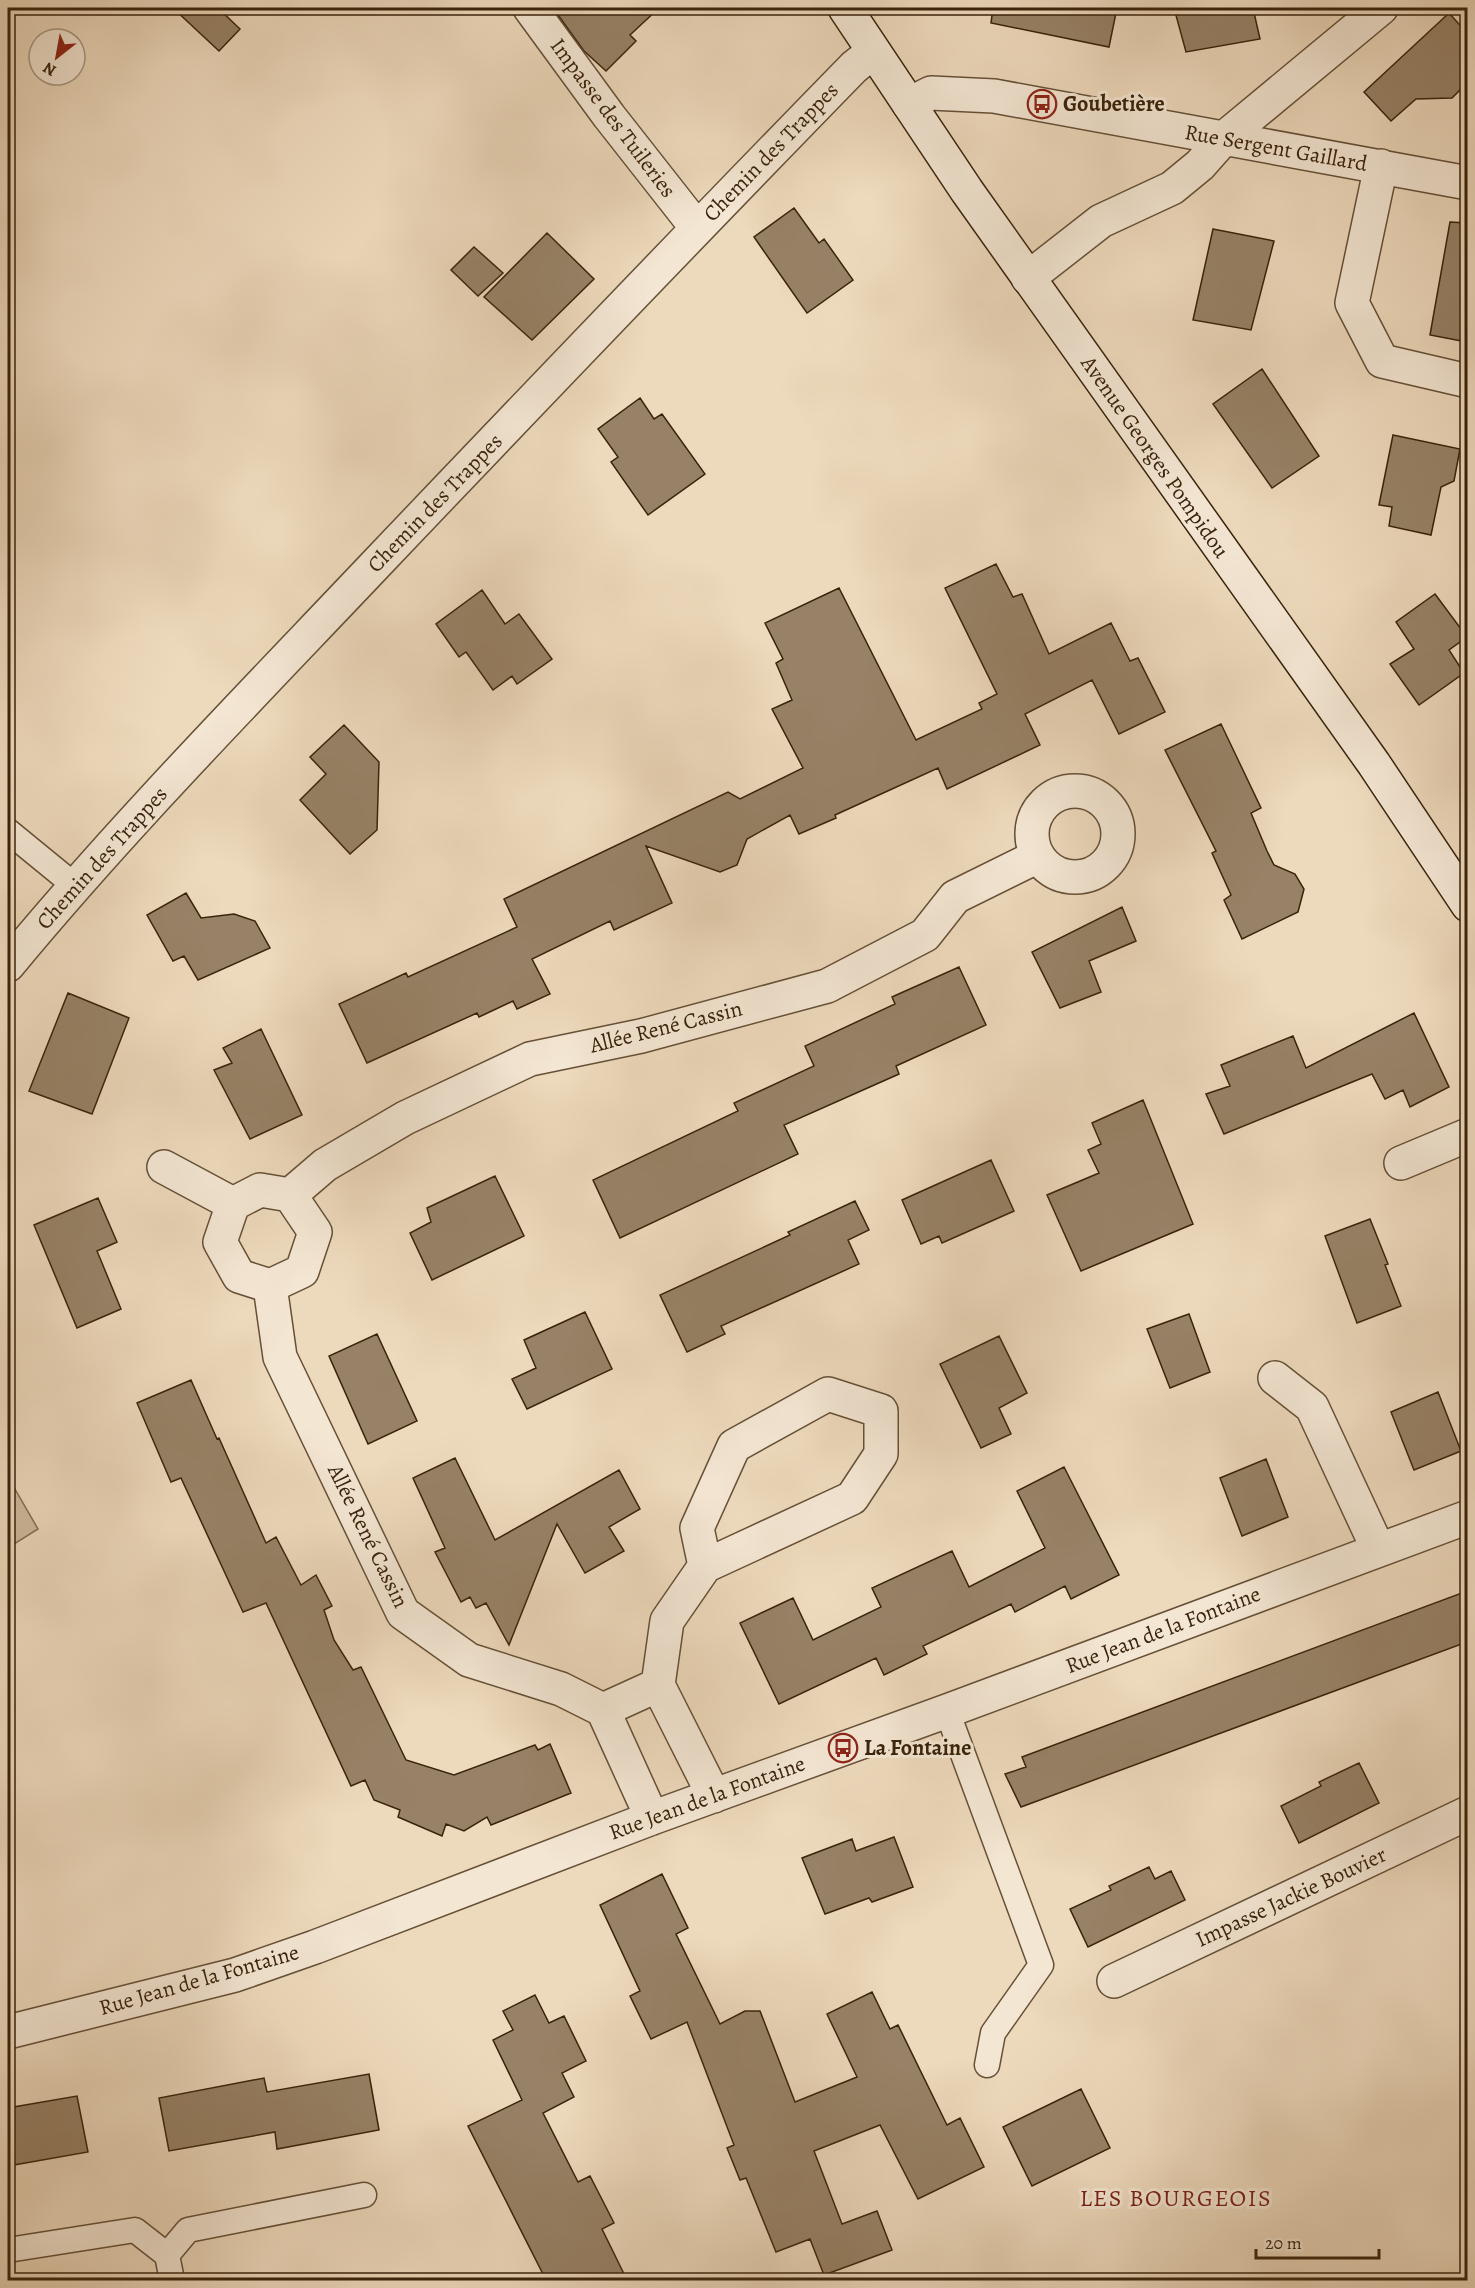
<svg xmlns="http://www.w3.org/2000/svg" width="1475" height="2288" viewBox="0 0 1475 2288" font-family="Alegreya,serif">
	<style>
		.green { fill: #ceba9e; stroke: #846e54; stroke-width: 1.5 }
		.building { fill: #978267; stroke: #39230b; stroke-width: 1.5 }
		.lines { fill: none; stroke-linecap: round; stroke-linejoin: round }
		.lane-casing { stroke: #665037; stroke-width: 27 }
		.street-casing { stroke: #665037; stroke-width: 36 }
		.secondary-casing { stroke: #39230b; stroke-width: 36 }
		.lane { stroke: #f3e6d3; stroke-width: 24 }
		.street { stroke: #f3e6d3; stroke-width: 33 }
		.secondary { stroke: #f3e6d3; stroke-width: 33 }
		.labels { text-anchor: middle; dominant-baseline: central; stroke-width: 6; stroke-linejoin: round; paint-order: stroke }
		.poi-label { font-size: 22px; font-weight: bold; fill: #39230b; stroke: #f3e6d3; text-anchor: start }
		.street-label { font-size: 22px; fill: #39230b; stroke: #f3e6d3 }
		.neighbourhood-label { font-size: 24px; letter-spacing: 1.5px; fill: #7a1f14; stroke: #f3e6d3 }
	</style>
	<rect width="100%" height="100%" fill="#edd9bc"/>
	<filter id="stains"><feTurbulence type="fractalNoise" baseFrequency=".00333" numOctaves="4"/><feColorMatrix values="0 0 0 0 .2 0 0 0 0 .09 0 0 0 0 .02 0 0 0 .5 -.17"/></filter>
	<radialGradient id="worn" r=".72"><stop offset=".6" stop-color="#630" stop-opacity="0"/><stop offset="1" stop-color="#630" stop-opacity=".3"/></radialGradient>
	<path class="green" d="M8,1477L38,1529L8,1548Z"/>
	<path class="building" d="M173,8H218L240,29L219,51Z
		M553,8H659L630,35L636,41L606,71L584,51Z
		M993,8H1117L1109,47L991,23Z
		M1174,8H1253L1260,39L1186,52Z
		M1449,13L1467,33V83L1452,98L1416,99L1391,121L1364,92Z
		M794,208L819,243L824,239L853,280L807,313L754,237Z
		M1450,222L1467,223V342L1430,335Z
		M1213,229L1274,241L1251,330L1193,320Z
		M547,233L594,279L532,340L484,297Z
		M474,247L503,273L478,296L451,270Z
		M1262,369L1319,456L1272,488L1213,404Z
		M640,398L654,419L662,414L705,474L648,515L611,462L618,457L598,429Z
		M1393,435L1460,449L1454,481L1441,487L1431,535L1389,526L1392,507L1379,505Z
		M996,564L1013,597L1022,594L1049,654L1111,623L1130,661L1138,658L1165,712L1119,734L1092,680L1025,714L1040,745L947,789L938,768L835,815L836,818L799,834L790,815L747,839L737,865L720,872L646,846L672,903L614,930L610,921L532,959L550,994L517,1009L513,1001L479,1017L477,1013L367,1063L339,1004L406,973L408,977L517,927L504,899L728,792L740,799L803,768L772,709L792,700L776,663L783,659L765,623L839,588L916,740L982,709L979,703L997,694L945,588Z
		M482,590L505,624L519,614L552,659L517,684L512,676L493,690L466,652L459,657L436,624Z
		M1435,594L1467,637L1449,650L1464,673L1419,705L1390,664L1414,649L1396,622Z
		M1221,724L1261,808L1251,813L1267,851L1274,865L1295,874L1304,889L1298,912L1242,939L1224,900L1231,895L1212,853L1216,851L1165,750Z
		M344,725L379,762L377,830L350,854L300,800L326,774L310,757Z
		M186,893L201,918L234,914L255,921L270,948L198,980L184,956L173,961L147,915Z
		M1122,907L1136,941L1089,961L1101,992L1060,1008L1032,952Z
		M959,967L986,1025L896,1066L899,1074L784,1125L798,1154L620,1238L593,1180L738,1111L734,1103L814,1066L805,1046L895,1004L892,997Z
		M68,993L129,1018L92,1114L29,1091Z
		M1414,1013L1449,1087L1410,1107L1403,1090L1385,1099L1372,1074L1224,1134L1206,1094L1230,1086L1221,1065L1293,1036L1306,1068Z
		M261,1029L302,1115L250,1139L214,1070L232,1063L223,1048Z
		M1143,1100L1193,1224L1081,1271L1047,1195L1099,1173L1088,1150L1101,1144L1092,1123Z
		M991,1160L1014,1211L942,1243L939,1236L921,1244L902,1200Z
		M495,1176L524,1236L432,1280L410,1233L431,1222L427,1208Z
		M98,1198L117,1242L97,1251L121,1309L77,1328L34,1225Z
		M855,1201L869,1230L848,1240L859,1264L721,1326L725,1334L687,1352L660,1295L790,1235L788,1232Z
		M1370,1219L1388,1264L1385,1265L1401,1306L1357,1323L1325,1236Z
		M585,1312L612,1369L527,1409L512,1379L536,1368L524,1340Z
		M1189,1314L1210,1372L1170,1388L1147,1329Z
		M377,1334L417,1421L368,1444L329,1356Z
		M999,1336L1027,1393L999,1408L1011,1434L981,1448L940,1364Z
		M191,1380L217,1439L219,1438L266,1543L276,1537L301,1585L316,1575L332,1606L324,1610L334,1640L353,1670L361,1667L406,1760L454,1775L535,1745L538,1750L550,1744L571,1793L491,1825L487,1817L464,1831L446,1824L442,1836L398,1817L400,1810L374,1800L365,1780L351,1786L266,1603L243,1612L181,1478L171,1482L137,1403Z
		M1438,1392L1461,1451L1414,1470L1391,1412Z
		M455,1458L495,1540L619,1470L640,1509L609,1527L624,1551L585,1573L557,1524L509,1645L486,1603L476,1608L470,1597L461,1602L435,1552L445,1548L413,1478Z
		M1266,1459L1288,1517L1242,1536L1220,1478Z
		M1064,1467L1119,1575L1071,1599L1065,1586L1015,1612L1011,1604L923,1646L927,1654L884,1675L876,1658L779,1704L740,1623L793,1598L813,1640L881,1607L872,1588L952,1551L969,1587L1045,1548L1017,1491Z
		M1467,1591V1642L1021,1807L1005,1774L1026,1767L1022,1757Z
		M1359,1763L1379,1803L1299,1843L1281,1806L1321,1786L1319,1782Z
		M894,1837L913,1887L872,1902L869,1898L825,1914L802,1858L852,1839L856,1851Z
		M1149,1867L1155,1879L1171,1871L1185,1900L1088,1947L1070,1909L1111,1890L1109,1886Z
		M662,1874L688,1928L676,1934L720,2024L745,2011H760L795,2102L857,2077L827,2014L872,1992L890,2029L898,2025L947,2125L960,2118L984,2167L918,2199L880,2125L814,2151L842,2224L877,2211L892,2250L824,2275L810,2239L776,2252L746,2178L740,2180L727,2148L734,2145L687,2022L651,2039L630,1996L640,1991L600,1905Z
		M535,1995L549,2023L564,2016L586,2061L562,2073L574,2097L543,2113L578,2182L590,2176L614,2223L602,2229L627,2280H546L468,2126L522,2100L493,2040L513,2030L503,2011Z
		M369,2074L379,2130L277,2149L275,2132L169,2151L159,2098L264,2078L267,2092Z
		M1081,2089L1110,2148L1032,2186L1003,2127Z
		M77,2096L88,2152L8,2166V2108Z"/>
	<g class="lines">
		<g class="lane-casing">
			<path id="lane" d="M8,831L74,885
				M947,1711L1041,1965L993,2033L987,2065
				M8,2250L135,2230L167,2255
				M172,2280L167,2255L188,2230L364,2195"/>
		</g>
		<g class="street-casing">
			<path id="street" d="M530,8L609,116L697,228
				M909,104L931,93L994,96L1468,183
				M1381,166L1352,303L1382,361L1468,381
				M1028,278L1101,221L1172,188L1200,165L1223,139L1381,8
				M1032 834a43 43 0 1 1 86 0a43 43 0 1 1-86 0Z
				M8,965C124,825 252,695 377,563C535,397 694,231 854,67L873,52
				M1401,1163L1468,1135
				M164,1167L233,1204
				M260,1190L290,1195L315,1232L302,1271L270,1286L239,1276L220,1242L233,1204Z
				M290,1195L325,1165L405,1118L530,1059L641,1036L827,986L925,935L955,897L1038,856
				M270,1286L280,1357L403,1613L469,1660L561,1689L603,1710
				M1275,1378L1312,1407L1378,1549
				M658,1685L667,1621L705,1566L852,1498L881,1454V1411L828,1394L734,1446L697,1528L705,1566
				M652,1818L603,1710L658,1685L714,1796
				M1114,1981L1468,1813
				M8,2032L235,1975L315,1947L652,1818L947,1711L1468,1517"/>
		</g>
		<g class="secondary-casing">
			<path id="secondary" d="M845,8L967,191L1374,764L1468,905"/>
		</g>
		<use href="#lane" class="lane"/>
		<use href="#street" class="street"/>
		<use href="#secondary" class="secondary"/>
	</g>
	<defs>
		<g id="bus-ring" transform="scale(1.5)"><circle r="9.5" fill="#f3e6d3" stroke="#8f2418" stroke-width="1.5"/><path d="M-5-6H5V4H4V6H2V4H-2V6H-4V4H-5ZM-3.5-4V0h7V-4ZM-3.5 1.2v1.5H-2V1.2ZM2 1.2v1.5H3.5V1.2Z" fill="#8f2418"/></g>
	</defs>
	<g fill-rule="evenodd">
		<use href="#bus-ring" x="1042" y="104"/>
		<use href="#bus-ring" x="843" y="1748"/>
	</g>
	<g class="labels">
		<g class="poi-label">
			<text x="1063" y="104">Goubetière</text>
			<text x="864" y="1748">La Fontaine</text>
		</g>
		<g class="street-label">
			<text transform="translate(613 118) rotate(53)">Impasse des Tuileries</text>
			<text transform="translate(1276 148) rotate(10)">Rue Sergent Gaillard</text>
			<text transform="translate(771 152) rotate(-46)">Chemin des Trappes</text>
			<text transform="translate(1155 457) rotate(55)">Avenue Georges Pompidou</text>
			<text transform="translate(435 503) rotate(-46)">Chemin des Trappes</text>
			<text transform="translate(102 858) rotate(-48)">Chemin des Trappes</text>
			<text transform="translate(666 1027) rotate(-14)">Allée René Cassin</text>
			<text transform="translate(368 1536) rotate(64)">Allée René Cassin</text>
			<text transform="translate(1163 1630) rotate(-21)">Rue Jean de la Fontaine</text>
			<text transform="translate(707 1798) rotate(-20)">Rue Jean de la Fontaine</text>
			<text transform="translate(1291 1897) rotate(-25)">Impasse Jackie Bouvier</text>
			<text transform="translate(199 1980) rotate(-16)">Rue Jean de la Fontaine</text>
		</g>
		<g class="neighbourhood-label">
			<text x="1176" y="2198">LES BOURGEOIS</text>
		</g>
	</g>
	<rect width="1475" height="2288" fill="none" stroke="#edd9bc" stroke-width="30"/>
	<rect x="9" y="9" width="1457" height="2270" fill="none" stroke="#39230b" stroke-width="3"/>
	<rect x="15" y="15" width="1445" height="2258" fill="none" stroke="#39230b" stroke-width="1.5"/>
	<g transform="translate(57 57) rotate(211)"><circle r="28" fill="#f3e6d3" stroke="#a99883" stroke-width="1.5"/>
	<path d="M0-4.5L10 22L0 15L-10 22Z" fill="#8f2418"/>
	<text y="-9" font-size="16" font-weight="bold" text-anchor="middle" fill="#39230b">N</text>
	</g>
	<path d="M1256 2249v9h123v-9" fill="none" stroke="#39230b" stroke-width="3"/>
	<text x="1265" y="2249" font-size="18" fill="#39230b" stroke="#f3e6d3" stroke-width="4.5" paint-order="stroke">20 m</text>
	<rect width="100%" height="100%" filter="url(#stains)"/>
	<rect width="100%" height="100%" fill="url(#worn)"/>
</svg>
